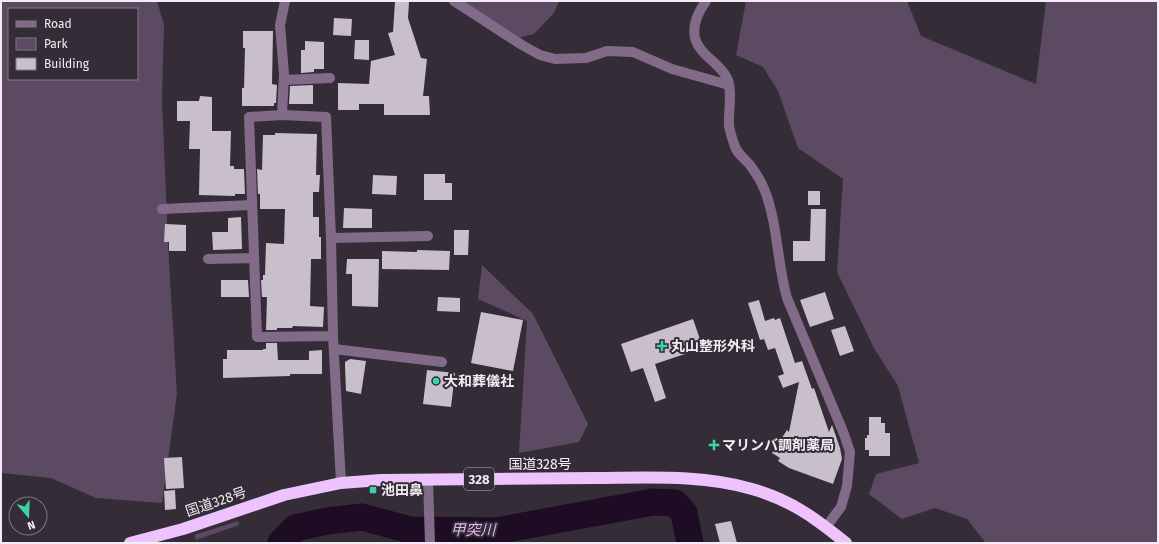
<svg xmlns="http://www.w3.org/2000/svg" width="1159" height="544" viewBox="0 0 1159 544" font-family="'Fira Sans','Noto Sans JP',sans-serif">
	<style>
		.green { fill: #5c4a63; fill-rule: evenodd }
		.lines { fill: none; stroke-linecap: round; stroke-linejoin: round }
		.river { stroke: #1e0b24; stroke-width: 27 }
		.building { fill: #c9bfcc }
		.minor { stroke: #816b89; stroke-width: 10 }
		.highway { stroke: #eec2fc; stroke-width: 12 }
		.poi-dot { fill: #3ad4a5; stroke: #342c36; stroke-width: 1.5 }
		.labels { text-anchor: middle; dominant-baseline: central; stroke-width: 4; stroke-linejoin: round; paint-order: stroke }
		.shield { fill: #342c36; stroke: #b9b3bb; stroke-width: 1 }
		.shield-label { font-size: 13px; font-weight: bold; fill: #f2edf4 }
		.poi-label { font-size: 14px; font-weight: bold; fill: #f2edf4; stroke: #342c36; text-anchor: start }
		.street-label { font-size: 14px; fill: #f2edf4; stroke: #342c36 }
		.water-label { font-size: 15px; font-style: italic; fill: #ddb5ea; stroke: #342c36 }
	</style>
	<rect width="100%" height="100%" fill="#342c36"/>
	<path class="green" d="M1,1H157L164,25L162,99L168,244L177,394L162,503L96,498L51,478L1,473ZM9,9H137V79H9Z
		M461,1H559L554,13L534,34L511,40Z
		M746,1H907L921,36L1036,84L1046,1H1158V543H986L967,519L935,508L902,519L869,494L876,474L919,463L898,386L874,348L837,272L843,179L798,148L778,91L763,67L736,55Z
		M482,265L533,314L588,424L579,442L519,453L527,321L478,299Z
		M238,521L239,525L196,540L194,535Z"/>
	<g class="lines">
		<path class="river" d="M281,543L295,528L327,521L362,517L410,530L496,531L653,502L675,503L684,513L690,543"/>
	</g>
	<path class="building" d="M395,1L409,2L408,18L421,58L427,59L423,96H429L430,115H384V104H359V110H338V83L369,84L371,61L395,55L388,33L393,32Z
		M334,18L352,19L351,36L333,35Z
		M243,31H273L272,84L277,85L276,103H274V106H242V88H244L245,48H243Z
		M355,40H369V60L354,59Z
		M305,41L324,42V69H314V72L301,73V50H305Z
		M313,85V104H289L290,86Z
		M200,96L212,97V131H231L230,166H234V169H244L245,194H235V196L199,195L200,149H189L190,121H177V101H199Z
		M275,133L317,134L316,175H320L319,192H313V217H319V237H321V259H311L310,306L324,307L323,327L293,326L292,328H277V330H266L267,297H262L261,280H263V275H265L266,243L284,244L285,209H260V194H258L257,169L262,170L263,135H275Z
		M424,174H445V183H452V200H424Z
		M373,175L397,176L396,195L372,194Z
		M808,191H820V205H808Z
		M344,208L372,209V228H343Z
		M811,209H826L825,261H793V241H810Z
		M241,217L242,249L213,250L212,232H228V218Z
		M165,224L186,225V251H169V242H164Z
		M454,230H469L468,255H454Z
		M417,250L450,251L449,270L382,269V251L417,252Z
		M347,259H379L378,307L352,306V274H346Z
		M221,280H248L249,297H221Z
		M825,292L834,319L810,327L800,300Z
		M438,297L460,298V312L437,311Z
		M759,300L765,321L774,318L775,320L780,318L795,363L802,361L812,389L814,388L829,432L832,425L840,448L842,459L833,484L789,468L778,461L780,458L772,453L787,430L789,432L799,382L783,388L778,376L784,374L775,348L768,350L764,339L760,340L748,303Z
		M481,312L523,320L513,371L471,363Z
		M693,319L703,348L655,364L666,398L655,402L643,368L631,372L621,344Z
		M845,326L854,351L840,356L831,330Z
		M266,343H277L278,360H309V351L322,350V374H290V376L223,378V359H227V350H263V349H266Z
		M350,359L366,361L361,394L346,391L345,366V362Z
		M427,370L455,373L451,407L423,404Z
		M869,417H881V423H885V433H890V456H869V450H865V438H867V435H869Z
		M182,457L184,488L166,489L164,458Z
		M175,490L176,509L165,510L164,491Z
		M731,521L737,543H720L715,524Z"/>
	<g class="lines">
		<path class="minor" d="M285,1L280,25L284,74L282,115L326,117L331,238L333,336L341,483
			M454,1L522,45L540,55L555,59L586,58L607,51L633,52L672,69L729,85
			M706,1C698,12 692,24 695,38C700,56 719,62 727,78C733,90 728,112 729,126C730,132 732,138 734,144C737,154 743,157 750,165C756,173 761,181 765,191C778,225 777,263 787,298L844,434L850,452L847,486L841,507L826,527
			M284,80L330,78
			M282,115L249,117L257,337L333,336
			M162,209L252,205
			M331,238L428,236
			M208,259L254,258
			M334,349L442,362
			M428,479L430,543"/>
		<path class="highway" d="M130,543L183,529L284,495L341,483L381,480C452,479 522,479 593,478C646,478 701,474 752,489C791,500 815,518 846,543"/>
	</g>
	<g class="poi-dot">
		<path d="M660 340h4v4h4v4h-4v4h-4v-4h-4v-4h4z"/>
		<circle cx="436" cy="381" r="4"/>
		<path d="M712 439h4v4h4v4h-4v4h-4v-4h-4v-4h4z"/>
		<rect x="369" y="486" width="8" height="8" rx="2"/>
	</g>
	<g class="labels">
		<rect class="shield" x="464" y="468" width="30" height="22" rx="3"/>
		<g class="shield-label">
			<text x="479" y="479">328</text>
		</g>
		<g class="poi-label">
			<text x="671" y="346">丸山整形外科</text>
			<text x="444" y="381">大和葬儀社</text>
			<text x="722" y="445">マリンバ調剤薬局</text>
			<text x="381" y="490">池田鼻</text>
		</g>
		<g class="street-label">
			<text x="540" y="464">国道328号</text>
			<text transform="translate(216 502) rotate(-19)">国道328号</text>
		</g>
		<g class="water-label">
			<text x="473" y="530">甲突川</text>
		</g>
	</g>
	<rect width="1159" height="544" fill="none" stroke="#f2edf4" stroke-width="4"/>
	<rect x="8" y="8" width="130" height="72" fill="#342c36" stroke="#807982"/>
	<rect x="16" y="21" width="20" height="6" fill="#816b89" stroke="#807982"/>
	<text x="44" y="28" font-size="12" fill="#f2edf4">Road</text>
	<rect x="16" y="38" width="20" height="12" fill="#5c4a63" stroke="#807982"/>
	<text x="44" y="48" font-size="12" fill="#f2edf4">Park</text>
	<rect x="16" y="58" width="20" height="12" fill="#c9bfcc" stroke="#807982"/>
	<text x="44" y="68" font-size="12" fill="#f2edf4">Building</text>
	<g transform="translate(28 516) rotate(161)"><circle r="19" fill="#342c36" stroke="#807982"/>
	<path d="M0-3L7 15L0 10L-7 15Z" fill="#3ad4a5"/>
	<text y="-6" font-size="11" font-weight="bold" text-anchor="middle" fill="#f2edf4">N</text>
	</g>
</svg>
